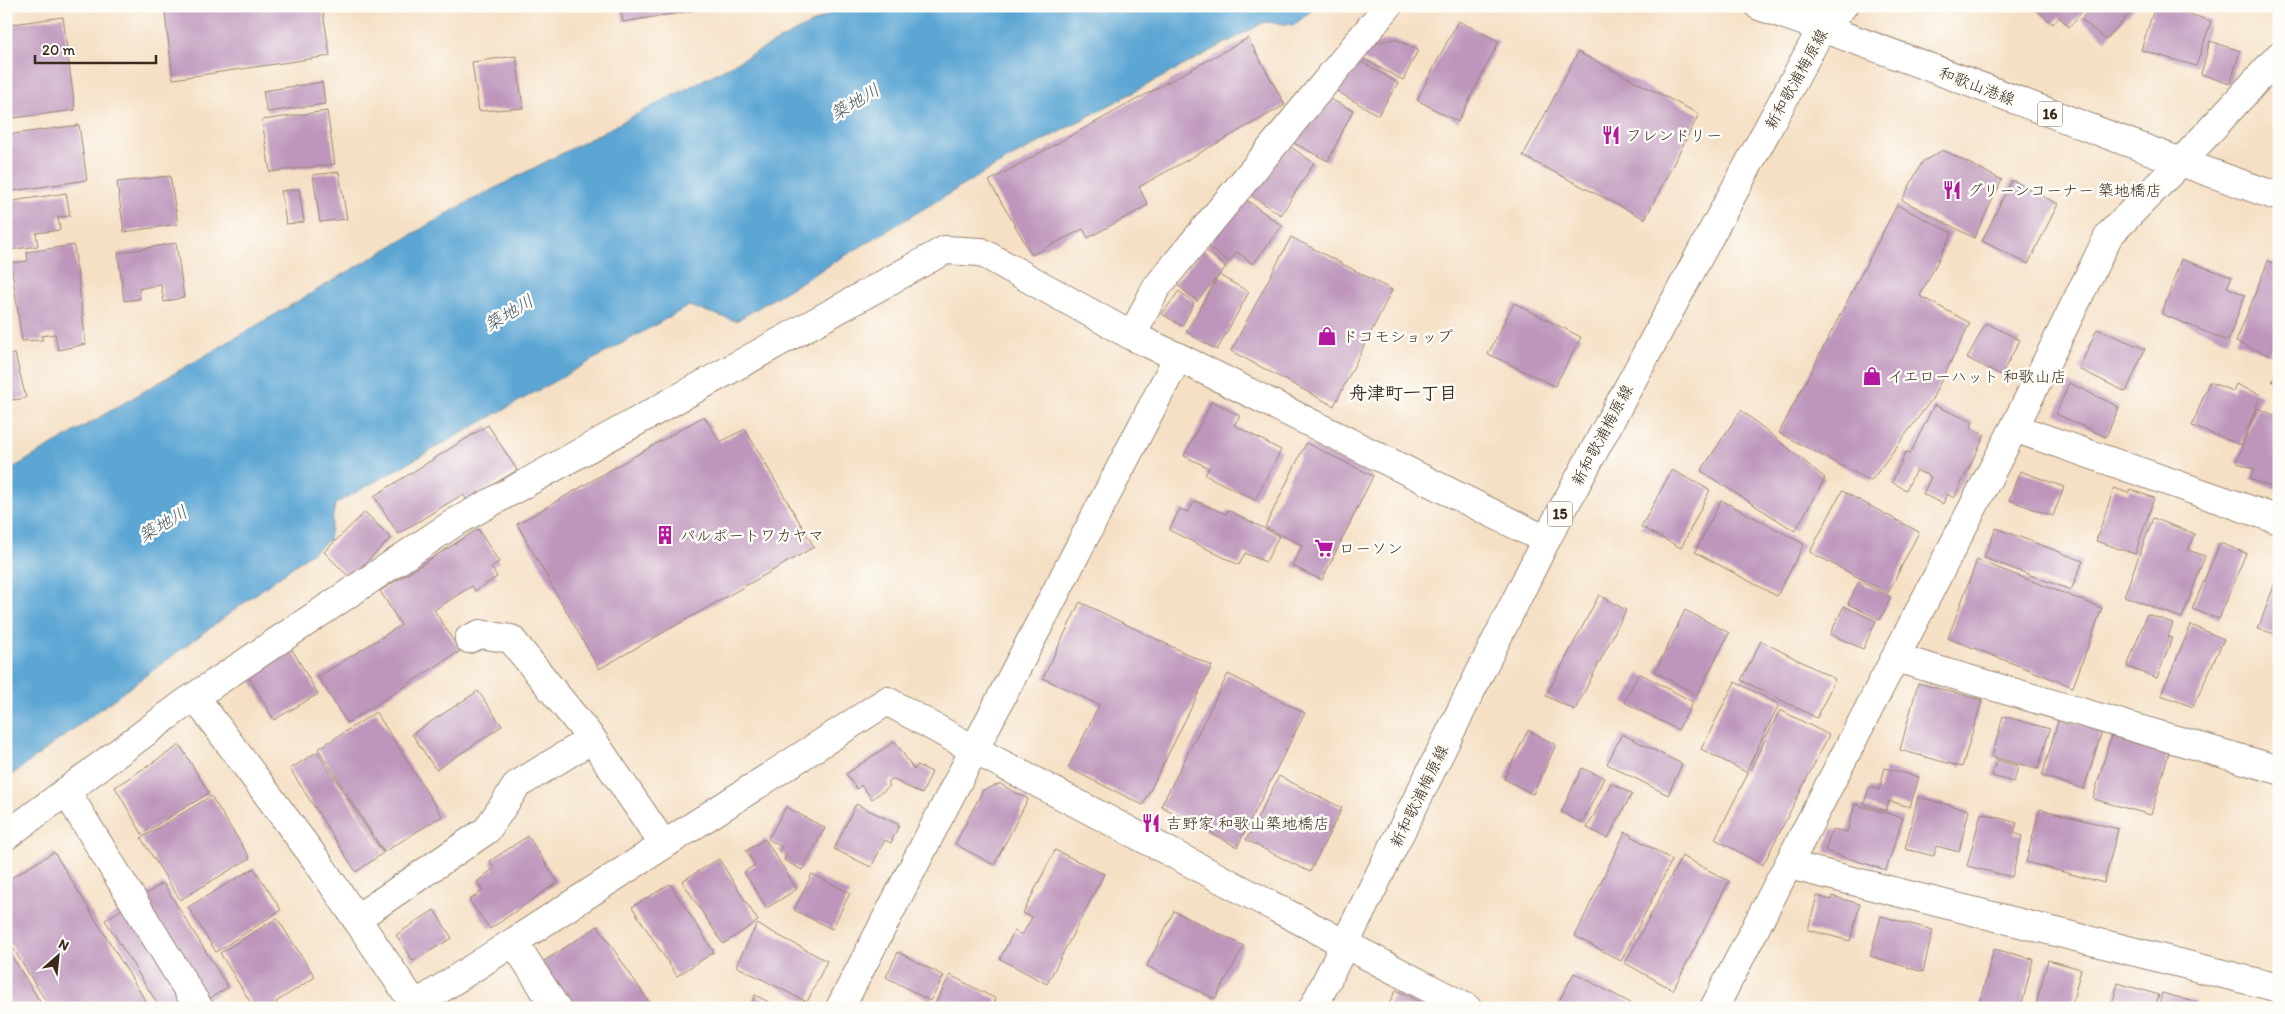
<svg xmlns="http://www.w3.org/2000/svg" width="2285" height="1014" viewBox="0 0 2285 1014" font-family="Itim,'Klee One',sans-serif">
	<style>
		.water { fill: #5ca6d4; stroke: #4c6879 }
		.building { fill: #be96bc }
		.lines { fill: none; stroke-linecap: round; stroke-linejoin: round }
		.minor-casing { stroke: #988572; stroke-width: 30 }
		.major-casing { stroke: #988572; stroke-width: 30 }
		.minor { stroke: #fff; stroke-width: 28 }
		.major { stroke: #fff; stroke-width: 28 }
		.labels { text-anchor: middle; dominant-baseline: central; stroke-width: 5; stroke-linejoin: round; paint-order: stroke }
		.shield { fill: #fdfcf7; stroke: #75695f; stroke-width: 1 }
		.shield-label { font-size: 15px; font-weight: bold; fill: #3b2a1e }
		.street-label { font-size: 16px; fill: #3b2a1e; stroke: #fdfcf7 }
		.poi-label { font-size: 16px; fill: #3b2a1e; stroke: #fdfcf7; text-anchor: start }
		.water-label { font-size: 18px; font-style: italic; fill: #485c67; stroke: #fdfcf7 }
		.neighbourhood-label { font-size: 18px; font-weight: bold; fill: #3b2a1e; stroke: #fdfcf7 }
	</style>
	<rect width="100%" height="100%" fill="#fdfcf7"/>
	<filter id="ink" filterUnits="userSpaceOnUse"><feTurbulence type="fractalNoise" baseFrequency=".02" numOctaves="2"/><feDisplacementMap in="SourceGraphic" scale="10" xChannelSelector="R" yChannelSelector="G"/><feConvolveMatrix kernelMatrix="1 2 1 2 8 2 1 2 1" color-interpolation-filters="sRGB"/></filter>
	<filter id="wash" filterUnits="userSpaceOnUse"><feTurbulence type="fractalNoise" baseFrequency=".0096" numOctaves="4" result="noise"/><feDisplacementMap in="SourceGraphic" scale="20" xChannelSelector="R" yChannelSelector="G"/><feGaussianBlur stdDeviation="1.12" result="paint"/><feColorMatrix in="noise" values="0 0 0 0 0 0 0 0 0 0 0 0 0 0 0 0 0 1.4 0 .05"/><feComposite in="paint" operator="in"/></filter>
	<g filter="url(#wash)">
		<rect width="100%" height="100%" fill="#f5e0c5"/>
		<path class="water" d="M845,6H1317L1294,25L1265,22L992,168L736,321L689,306L335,504L329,540L6,779V472L457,208Z"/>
		<g id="blocks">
			<path class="building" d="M164,6H322L330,56L173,79Z
				M620,6H715V7L623,22Z
				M2038,6H2087L2069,27L2059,17L2053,24L2035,9Z
				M2092,6H2136L2106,40L2081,19Z
				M2155,6H2165L2211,21L2196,66L2141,50Z
				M63,17L75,110L6,119V25Z
				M1458,21L1499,41L1458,122L1417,100Z
				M1248,38L1285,105L1139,187L1148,205L1088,238L1083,229L1032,255L989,181Z
				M1395,39L1418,50L1403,80L1357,56L1366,45Z
				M2210,41L2240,51L2230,84L2201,74Z
				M1578,52L1699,114L1645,219L1523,156Z
				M516,56L523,108L479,111L472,62Z
				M1360,61L1398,83L1378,115L1335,90Z
				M322,82L325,104L267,112L263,91Z
				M1321,95L1353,110L1328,161L1286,139Z
				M327,111L335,164L270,172L262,120Z
				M79,125L87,180L6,192V135Z
				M1285,143L1314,163L1281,215L1250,195Z
				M1943,150L2002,180L1974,238L1902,200L1922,162Z
				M339,172L347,219L320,222L313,175Z
				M170,176L178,224L124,232L117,182Z
				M2012,180L2058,204L2028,264L1982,241Z
				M299,189L304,222L286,224L281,191Z
				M66,193L70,216L58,217L60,230L36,233L38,246L8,250L6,202Z
				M1244,198L1282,226L1253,264L1237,252L1229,262L1207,246Z
				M1897,205L1952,233L1920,296L1970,323L1932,399L1871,481L1779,433Z
				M1291,237L1392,290L1334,406L1231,351Z
				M176,243L184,297L164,302L161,284L139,289L140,299L124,301L118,253Z
				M74,245L86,344L58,350L55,334L41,336L43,340L22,341L11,263L28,261L27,252Z
				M1204,249L1226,267L1197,301L1175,283Z
				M2181,259L2232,277L2227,287L2245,295L2228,341L2162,314Z
				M2268,261L2279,265V332L2269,355L2236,342Z
				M6,266L11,289L6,290Z
				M1219,275L1249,292L1217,350L1186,332Z
				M1179,291L1194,303L1182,326L1162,314Z
				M1514,303L1581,337L1555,386L1488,354Z
				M1986,323L2020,340L2001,375L1967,358Z
				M2097,329L2145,349L2126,392L2079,369Z
				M15,354L26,398L6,401V355Z
				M2279,365V384L2272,382Z
				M2209,382L2233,391L2236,384L2261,395L2241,445L2192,426Z
				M2069,383L2119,407L2106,437L2056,414Z
				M1212,401L1240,416L1234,425L1281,450L1255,500L1205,475L1209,468L1184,456Z
				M1934,405L1973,422L1971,428L1985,435L1954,498L1947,494L1943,504L1923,494L1931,477L1916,470L1906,490L1892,482L1906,452L1910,454Z
				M2257,408L2279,417V482L2276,489L2250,479L2254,469L2236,462Z
				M1741,410L1825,478L1795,531L1701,471Z
				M704,416L720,442L745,429L814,547L599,669L517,524Z
				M488,425L517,470L467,501L463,494L398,534L374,496Z
				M1306,443L1373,476L1322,580L1292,566L1302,545L1265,527Z
				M1672,470L1710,490L1681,548L1641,527Z
				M2020,471L2064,487L2053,516L2009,500Z
				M2114,488L2128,493L2130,489L2154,498L2135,554L2096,541Z
				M1842,491L1919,532L1888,593L1810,552Z
				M1721,500L1804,544L1777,596L1695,552Z
				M1195,501L1226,514L1228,510L1279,536L1266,562L1245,553L1239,565L1169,530L1180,509L1188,512Z
				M365,512L391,538L350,578L324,552Z
				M2153,518L2195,534L2188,550L2205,556L2182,618L2124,596Z
				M1996,528L2083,561L2071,590L1984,558Z
				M478,529L499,562L491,567L497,577L475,591L472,586L434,610L460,651L347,723L318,677L401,625L380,591Z
				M2220,543L2246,553L2219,619L2192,609Z
				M1977,560L2102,608L2073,687L1948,638Z
				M2279,572V635L2258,629Z
				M1859,581L1891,597L1880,620L1848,604Z
				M1599,595L1626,610L1575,710L1546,696Z
				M1080,602L1212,666L1143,805L1068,768L1099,705L1043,678Z
				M1844,606L1876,621L1863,649L1830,634Z
				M1685,610L1729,633L1697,695L1655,672Z
				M2147,614L2173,623L2168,637L2172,638L2157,678L2127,667Z
				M2191,625L2224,639L2193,707L2161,695Z
				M1761,641L1835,679L1817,718L1741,680Z
				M290,646L318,694L274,720L246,672Z
				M1639,673L1693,702L1678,730L1624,702Z
				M1228,674L1305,713L1237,847L1161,806Z
				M1735,682L1779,704L1746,772L1701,749Z
				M1918,683L1982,700L1962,767L1900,750Z
				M478,691L502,726L436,770L412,734Z
				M1780,710L1829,735L1763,865L1715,839Z
				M376,712L442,816L384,852L318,749Z
				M2003,716L2050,729L2038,769L1992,757Z
				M2059,718L2102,731L2084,789L2042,776Z
				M1528,730L1556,745L1533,794L1504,779Z
				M1622,734L1682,764L1668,795L1607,764Z
				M2111,736L2169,752L2151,815L2093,799Z
				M895,741L914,770L917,765L932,772L922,794L892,779L888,782L890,786L872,799L861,785L857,789L846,774Z
				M180,745L209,793L142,834L115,787Z
				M317,752L383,853L356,872L290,769Z
				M1996,760L2018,766L2014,782L1992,776Z
				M1582,768L1604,778L1582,823L1561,812Z
				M1885,768L1919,777L1910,807L1889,801L1886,811L1864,804L1869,787L1879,790Z
				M1279,776L1342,808L1310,872L1246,840Z
				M1611,783L1632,794L1608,838L1587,828Z
				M1000,784L1028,799L994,865L955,844L983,790Z
				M211,796L250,858L180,900L141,838Z
				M1918,797L1969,810L1959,852L1936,846L1934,856L1905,849Z
				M856,804L899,825L891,843L885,840L871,867L834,849Z
				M1855,804L1903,818L1886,870L1825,851L1832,829L1847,832Z
				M786,807L825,828L802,870L784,860L786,856L779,851L782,847L768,839Z
				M2040,809L2118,829L2104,883L2026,862Z
				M1981,813L2017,823L2014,833L2022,836L2012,877L1967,866Z
				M1625,832L1672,860L1621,961L1575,936Z
				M528,836L558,882L490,929L469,900L483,891L477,882L494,868L490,861Z
				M765,839L797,889L767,908L744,872L755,865L746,851Z
				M1055,850L1104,874L1047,984L1000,959L1014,931L1022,935L1032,917L1023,913Z
				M54,852L150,1008H50L6,937V881Z
				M1682,856L1729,881L1673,990L1625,963Z
				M719,859L758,921L723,944L682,881Z
				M254,868L281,910L216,952L188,907Z
				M812,874L850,893L832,929L794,910Z
				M163,883L228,987L194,1008H160L105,920Z
				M670,884L714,952L677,976L632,907Z
				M1817,896L1831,900L1832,896L1860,904L1850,941L1808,930Z
				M434,910L452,938L413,961L396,935Z
				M1174,911L1244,946L1215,999L1147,966Z
				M1881,916L1933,930L1923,972L1870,956Z
				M277,918L315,977L276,1002L280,1008H254L220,953Z
				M757,924L827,961L807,1002L736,966Z
				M598,926L653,1008H571L541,963Z
				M6,947L44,1008H6Z
				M1994,949L2033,959L2021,1008H1978Z
				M898,952L944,976L930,1001L886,977Z
				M2048,960L2081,969L2071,1008H2035Z
				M1574,973L1640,1008H1566L1558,1003Z
				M950,975L996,999L992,1008H933Z
				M2118,983L2159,995L2155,1008H2111Z
				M1396,990L1430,1008H1387Z
				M2162,993L2196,1002L2194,1008H2158Z
				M755,995L772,1004L769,1008H749Z"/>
		</g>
	</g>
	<g filter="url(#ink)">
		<use href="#blocks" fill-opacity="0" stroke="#988572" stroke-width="1"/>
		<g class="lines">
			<g class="minor-casing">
				<path id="minor" d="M1132,336L1156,288L1388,6
					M2014,428L2279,520
					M469,639L480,634L511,639L592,739
					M1896,658L2279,770
					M195,697L317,861L415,1005
					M66,791L199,1008
					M6,836L185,703L454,523L945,250L981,252L1132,336L1178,357L1546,540
					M1789,865L2279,988
					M356,919L487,830L517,785L592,739L664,845
					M514,942L556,1008
					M411,1008L887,701L975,750L1467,1008
					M840,1008L1178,357
					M1714,1008L2014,428L2109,235L2180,163L2279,56"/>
			</g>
			<g class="major-casing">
				<path id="major" d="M1759,6C1934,65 2104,137 2279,197
					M1313,1008L1546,540L1822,28L1843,6"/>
			</g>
			<use href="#minor" class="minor"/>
			<use href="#major" class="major"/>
		</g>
	</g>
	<defs>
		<g id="restaurant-bare" transform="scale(1.5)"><path d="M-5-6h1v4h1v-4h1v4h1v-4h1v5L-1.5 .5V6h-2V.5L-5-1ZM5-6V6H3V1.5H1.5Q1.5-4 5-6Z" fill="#b5179e" stroke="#fdfcf7" stroke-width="2.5" paint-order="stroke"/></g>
		<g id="shop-bare" transform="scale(1.5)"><path d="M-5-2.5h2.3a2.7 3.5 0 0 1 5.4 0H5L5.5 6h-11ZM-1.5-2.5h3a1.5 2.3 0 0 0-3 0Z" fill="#b5179e" stroke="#fdfcf7" stroke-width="2.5" paint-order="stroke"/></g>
		<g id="building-bare" transform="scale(1.5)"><path d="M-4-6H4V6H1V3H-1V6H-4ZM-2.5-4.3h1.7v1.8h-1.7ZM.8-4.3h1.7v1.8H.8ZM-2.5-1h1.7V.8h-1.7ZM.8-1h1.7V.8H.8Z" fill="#b5179e" stroke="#fdfcf7" stroke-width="2.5" paint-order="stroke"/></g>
		<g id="supermarket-bare" transform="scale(1.5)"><path d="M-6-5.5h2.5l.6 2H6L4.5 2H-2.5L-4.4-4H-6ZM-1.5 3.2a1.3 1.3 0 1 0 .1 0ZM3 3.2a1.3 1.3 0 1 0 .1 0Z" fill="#b5179e" stroke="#fdfcf7" stroke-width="2.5" paint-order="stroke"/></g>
	</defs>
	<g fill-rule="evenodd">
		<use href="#restaurant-bare" x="1611" y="135"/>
		<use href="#restaurant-bare" x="1952" y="190"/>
		<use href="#shop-bare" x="1327" y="336"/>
		<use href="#shop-bare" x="1872" y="376"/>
		<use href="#building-bare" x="665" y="535"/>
		<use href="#supermarket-bare" x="1324" y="548"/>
		<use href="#restaurant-bare" x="1151" y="823"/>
	</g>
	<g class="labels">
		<g class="shield">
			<rect x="2037.5" y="101.5" width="25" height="25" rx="4"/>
			<rect x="1547.5" y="501.5" width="25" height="25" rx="4"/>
		</g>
		<g class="shield-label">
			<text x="2050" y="114">16</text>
			<text x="1560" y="514">15</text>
		</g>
		<g class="street-label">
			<text transform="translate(1796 79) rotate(-61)">新和歌浦梅原線</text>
			<text transform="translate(1977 86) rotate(21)">和歌山港線</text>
			<text transform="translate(1602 435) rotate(-62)">新和歌浦梅原線</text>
			<text transform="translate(1419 796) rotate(-64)">新和歌浦梅原線</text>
		</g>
		<g class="poi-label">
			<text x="1626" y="135">フレンドリー</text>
			<text x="1967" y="190">グリーンコーナー 築地橋店</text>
			<text x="1342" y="336">ドコモショップ</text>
			<text x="1887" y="376">イエローハット 和歌山店</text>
			<text x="680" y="535">パルポートワカヤマ</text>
			<text x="1339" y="548">ローソン</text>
			<text x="1166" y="823">吉野家 和歌山築地橋店</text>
		</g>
		<g class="water-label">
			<text transform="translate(855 102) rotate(-31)">築地川</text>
			<text transform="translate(509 313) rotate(-31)">築地川</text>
			<text transform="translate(163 524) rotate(-31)">築地川</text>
		</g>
		<g class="neighbourhood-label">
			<text x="1403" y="393">舟津町一丁目</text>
		</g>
	</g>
	<rect width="2285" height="1014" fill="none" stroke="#fdfcf7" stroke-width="25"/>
	<g transform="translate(58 956) rotate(27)" stroke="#fdfcf7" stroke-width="4" paint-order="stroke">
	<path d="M0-4L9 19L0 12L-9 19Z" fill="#3b2a1e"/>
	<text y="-8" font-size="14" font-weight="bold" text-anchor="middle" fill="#3b2a1e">N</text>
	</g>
	<path d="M35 55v8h121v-8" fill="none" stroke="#3b2a1e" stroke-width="2.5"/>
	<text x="42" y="55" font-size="15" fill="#3b2a1e" stroke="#fdfcf7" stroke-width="4" paint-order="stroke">20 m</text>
</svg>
